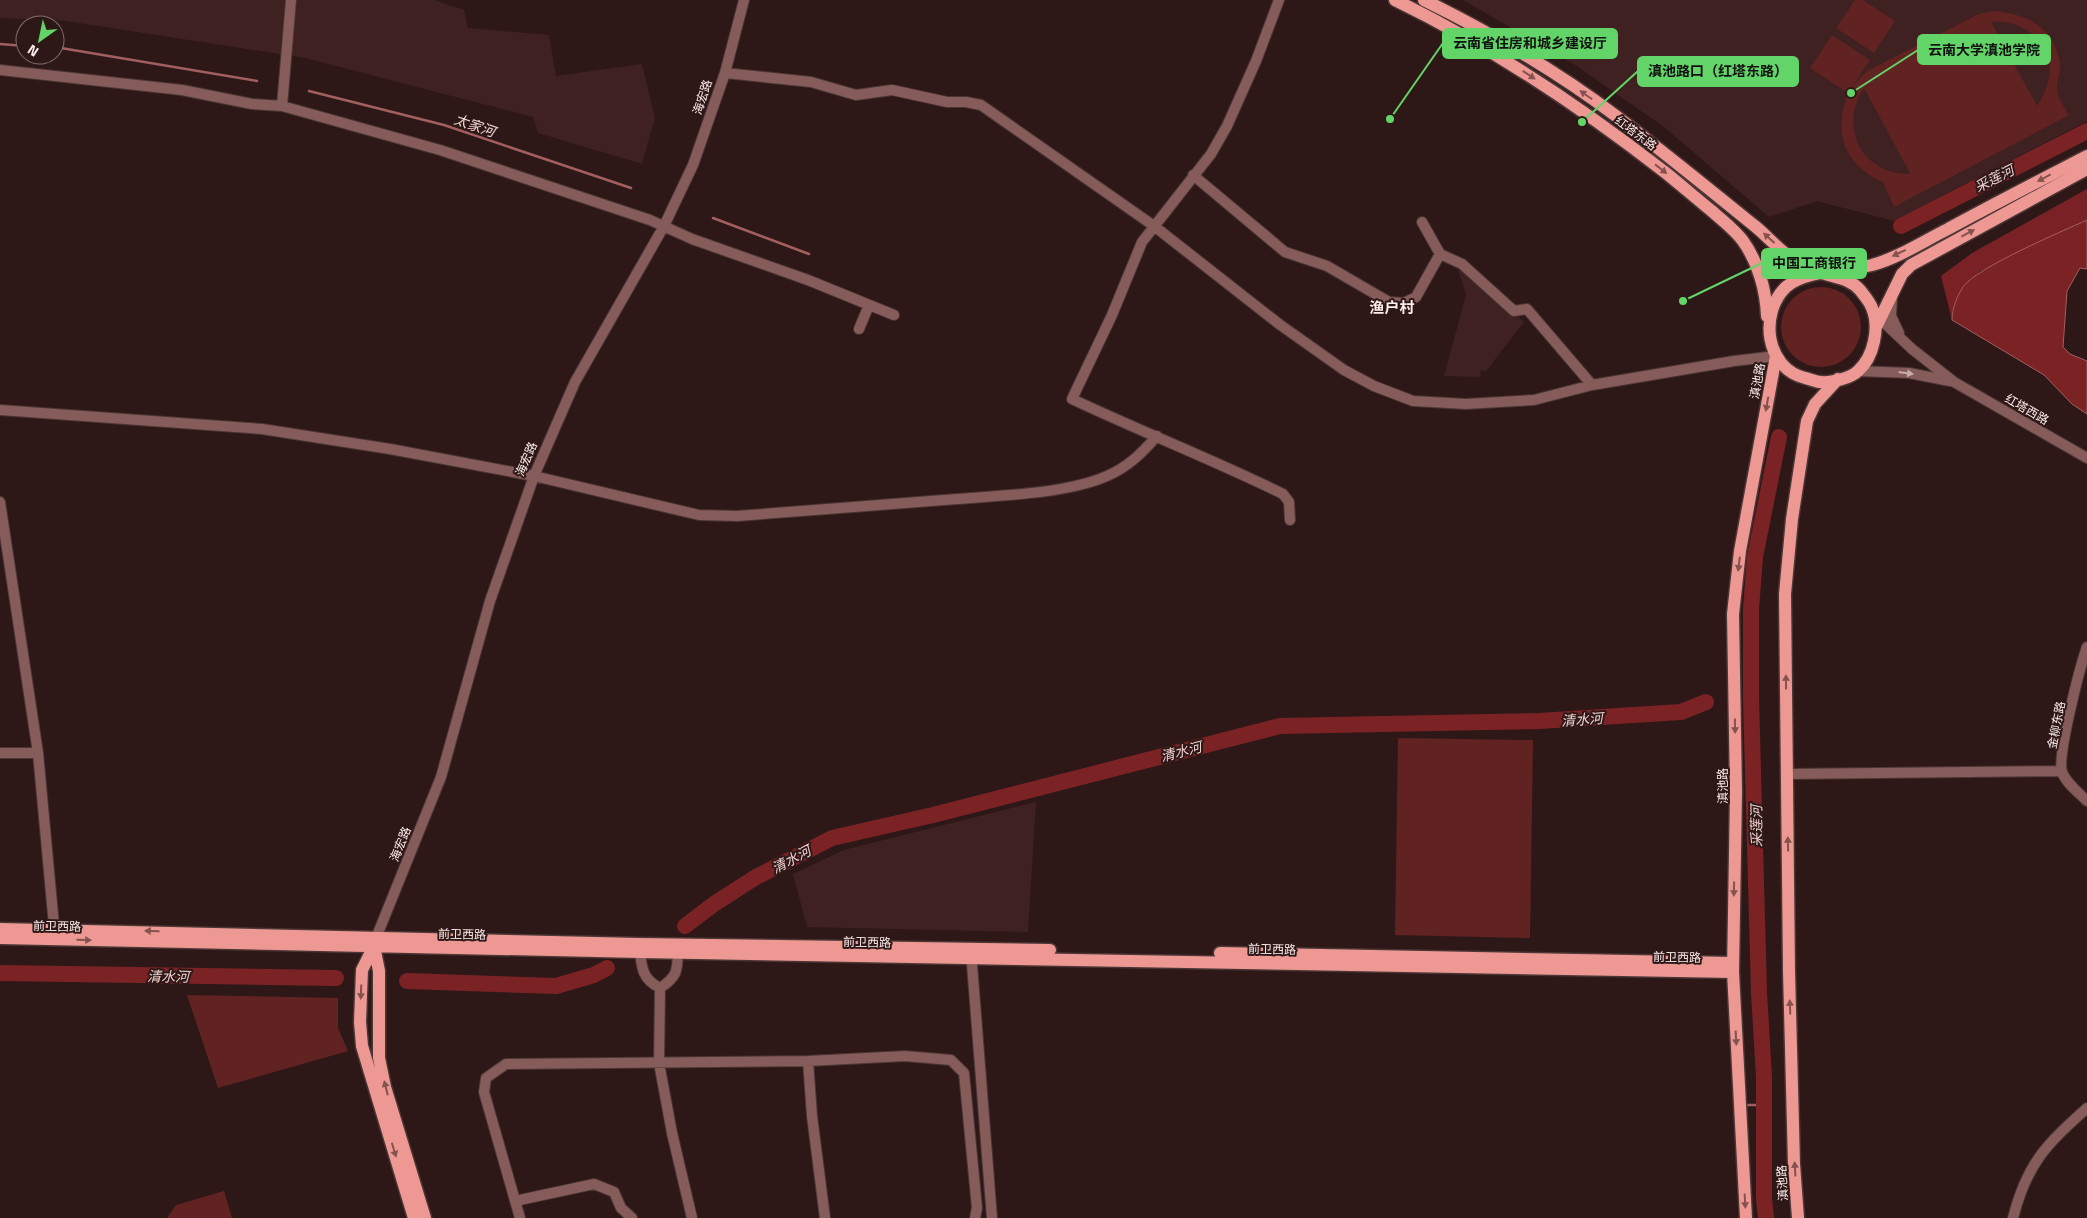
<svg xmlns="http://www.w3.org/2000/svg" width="2087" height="1218" viewBox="0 0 2087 1218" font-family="'Titillium Web','Noto Sans SC',sans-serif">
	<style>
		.built { fill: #3e2120 }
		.green { fill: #612222; fill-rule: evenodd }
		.forest { fill: #792124 }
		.water { fill: #7b2225; stroke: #a25f60 }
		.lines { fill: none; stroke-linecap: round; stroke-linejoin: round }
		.stream { stroke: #a25f60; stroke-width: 2.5 }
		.river { stroke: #7b2225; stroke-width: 16 }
		.minor-casing { stroke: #4b3635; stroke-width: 12 }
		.major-casing { stroke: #4b3635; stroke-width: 15 }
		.minor { stroke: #855c59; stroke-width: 10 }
		.major { stroke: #ed9893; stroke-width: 12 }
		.oneway { fill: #84524f }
		.oneway2 { fill: #c6aba9 }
		.labels { text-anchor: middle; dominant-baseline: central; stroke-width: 4; stroke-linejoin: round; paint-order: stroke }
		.street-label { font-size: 12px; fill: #fceceb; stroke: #2e1817 }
		.water-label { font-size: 14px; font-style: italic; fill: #eed3d1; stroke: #2e1817 }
		.quarter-label { font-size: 15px; font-weight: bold; fill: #fceceb; stroke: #2e1817 }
		.leader { fill: none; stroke: #63d468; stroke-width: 2 }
		.callout-dot { fill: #63d468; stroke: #2e1817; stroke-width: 2 }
		.callout { fill: #63d468; stroke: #63d468; stroke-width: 2 }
		.callout-label { font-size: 14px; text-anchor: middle; font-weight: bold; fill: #111 }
	</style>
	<rect width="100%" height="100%" fill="#2e1817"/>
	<path class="built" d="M0,0H434L464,10L468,28L549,35L556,76L642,64L655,118L642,164L538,133L533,117L305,58L66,21L0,18Z
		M1463,0H2087V121L1894,221L1817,201L1769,217L1664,127L1575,65Z
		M1458,270L1469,273L1524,322L1487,370L1480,371L1481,377L1444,376L1466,295Z
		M1036,802L1028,932L807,927L793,874L844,850Z"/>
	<path class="green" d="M1855,0H1863L1895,21L1874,53L1836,28Z
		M1993,11C2027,13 2055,28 2060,64C2061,73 2056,82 2057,91C2058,98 2065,108 2069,115L1894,207L1883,182C1843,164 1833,132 1848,93L1810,68L1832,35L1870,60L1854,84L1867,71L1979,14ZM1991,22C2015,19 2042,34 2048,58C2053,74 2046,93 2037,106ZM1864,88L1910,173V174C1862,174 1838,128 1864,88Z
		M1781 327a40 40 0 1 1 80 0a40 40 0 1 1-80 0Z
		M1398,738L1533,740L1530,938L1395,935Z
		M187,995L338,998V1028L348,1051L218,1088Z
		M224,1191L232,1218H167L176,1205Z"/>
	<path class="forest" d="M2087,189V220L1979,272L1952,312V320L1941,276L1972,253Z"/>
	<path class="water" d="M2087,220V269L2080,268L2067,291L2063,347L2070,354L2087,361V414L2072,404L2044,375L1952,320C1952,309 1957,296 1963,287C1977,267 2061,232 2087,220Z"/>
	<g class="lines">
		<path class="stream" d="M0,44L25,46
			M55,47L257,81
			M309,91L444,125L631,188
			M713,218L809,254
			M1745,1105H1764"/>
		<path class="river" d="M1901,226L2087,131
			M685,926L714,904L756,877L832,838L933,815L1280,726L1539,721L1681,712L1706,702
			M0,973L336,978
			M407,981L556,986L594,975L607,968
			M1766,1218L1764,1198V1077L1759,992L1751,698V609L1755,557L1779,437"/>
		<g class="minor-casing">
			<path id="minor" d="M1279,0L1256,61L1227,126L1211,154L1142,242L1112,315L1072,399C1142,432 1214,460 1283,494L1289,502L1290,520
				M0,70L182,90L252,104L282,106L440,150L650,220L692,239L808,280L894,315
				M725,73L811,82L856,95L892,90L947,102H966L981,105L1154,226L1279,324L1344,370L1374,386L1413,401L1466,404L1534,400L1592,385L1734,361L1776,356
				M282,106L291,0
				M1193,175L1285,252L1327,266L1389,302L1404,303L1416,297L1440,254
				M1422,222L1440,254L1462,264L1514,311L1527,309L1592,385
				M1892,297L1891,316L1899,333
				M1876,315L1912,349L1954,382L2087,458
				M859,329L869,305
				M1858,371L1909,373L1950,381
				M0,410L262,429L390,449L534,476L699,515L737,516C810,510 884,505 957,499C1002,495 1066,494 1107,476C1128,467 1142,453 1157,436
				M0,502L38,753L55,936
				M2087,647C2080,667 2057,755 2062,772C2066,783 2079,793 2087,801
				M0,753H38
				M1787,774L2062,771
				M374,943L441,777L490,601L534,476L575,382L664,226L693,165L725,73L744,0
				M639,944C642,965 640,978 660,988C680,975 677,968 678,947
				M971,952L992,1218
				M660,988L659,1063L672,1133L692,1218
				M808,1061L812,1116L825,1218
				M515,1201L594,1184L614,1192L621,1208L632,1218
				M520,1218L484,1092L486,1078L506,1064L808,1061L905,1056L951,1060L964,1073L977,1208L975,1218
				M2013,1218C2027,1163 2046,1145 2087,1108"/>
		</g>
		<g class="major-casing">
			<path id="major" d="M1395,0C1492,47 1581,107 1666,173C1682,186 1697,199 1713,212C1723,221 1735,230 1743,241C1758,262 1766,290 1767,316
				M1424,0C1491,33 1556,71 1616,116C1664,152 1710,190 1756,227C1768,237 1778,249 1790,257C1800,265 1813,271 1825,274C1838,278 1850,279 1860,290C1864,295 1870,302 1872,308C1880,327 1874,357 1858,371C1851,378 1831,383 1821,382C1816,382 1810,379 1805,378C1765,368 1759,313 1786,287C1805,270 1847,271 1872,265C1898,258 1924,241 1948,229C1994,204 2041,180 2087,156
				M1876,327L1902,274L1911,265L2087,169
				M0,929L639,944L1050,950
				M0,938L640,952L1733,972
				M374,946L362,970L360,1022L362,1046L414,1218
				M374,946L379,971V1058L385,1087L425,1218
				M1220,953L1733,963
				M1746,1218L1733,972L1736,792L1733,614L1740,551L1776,356
				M1798,1218L1794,1164L1789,971L1785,594L1792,519L1807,421L1815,404L1838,379"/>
		</g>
		<use href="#minor" class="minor"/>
		<use href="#major" class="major"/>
	</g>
	<defs><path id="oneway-solid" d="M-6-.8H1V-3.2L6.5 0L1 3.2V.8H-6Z" transform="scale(1.25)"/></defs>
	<g class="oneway">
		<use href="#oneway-solid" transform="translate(1529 75) rotate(33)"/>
		<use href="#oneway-solid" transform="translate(1586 95) rotate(-145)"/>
		<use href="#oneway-solid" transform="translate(1661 169) rotate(38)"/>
		<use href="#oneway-solid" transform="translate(2044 178) rotate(152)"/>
		<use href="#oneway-solid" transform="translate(1968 233) rotate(-28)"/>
		<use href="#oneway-solid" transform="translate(1769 238) rotate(-138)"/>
		<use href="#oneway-solid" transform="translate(1899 253) rotate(155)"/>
		<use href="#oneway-solid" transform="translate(1767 404) rotate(100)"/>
		<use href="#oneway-solid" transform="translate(1739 564) rotate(97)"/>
		<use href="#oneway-solid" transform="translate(1786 682) rotate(-90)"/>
		<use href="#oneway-solid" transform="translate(1735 726) rotate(89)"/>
		<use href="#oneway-solid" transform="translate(1788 844) rotate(-91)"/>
		<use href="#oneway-solid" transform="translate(1734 889) rotate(91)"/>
		<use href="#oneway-solid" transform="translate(152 931) rotate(-178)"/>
		<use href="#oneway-solid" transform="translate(84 940) rotate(1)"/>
		<use href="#oneway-solid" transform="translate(361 992) rotate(92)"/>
		<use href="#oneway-solid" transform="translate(1790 1007) rotate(-92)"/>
		<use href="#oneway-solid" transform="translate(1736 1038) rotate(87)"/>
		<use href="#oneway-solid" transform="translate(386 1088) rotate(-104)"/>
		<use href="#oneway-solid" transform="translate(394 1150) rotate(73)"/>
		<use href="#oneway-solid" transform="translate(1795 1169) rotate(-93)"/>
		<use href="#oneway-solid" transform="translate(1745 1201) rotate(87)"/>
	</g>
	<use class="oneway2" href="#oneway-solid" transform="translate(1906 373) rotate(8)"/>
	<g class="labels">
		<g class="street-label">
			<text transform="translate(702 97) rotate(-72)">海宏路</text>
			<text transform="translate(1636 133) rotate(37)">红塔东路</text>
			<text transform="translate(1757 381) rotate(-80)">滇池路</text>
			<text transform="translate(2027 409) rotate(30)">红塔西路</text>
			<text transform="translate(526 459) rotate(-67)">海宏路</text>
			<text transform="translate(2056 725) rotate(-79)">金柳东路</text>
			<text transform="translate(1722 786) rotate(-90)">滇池路</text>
			<text transform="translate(400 844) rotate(-68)">海宏路</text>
			<text transform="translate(57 926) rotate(1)">前卫西路</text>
			<text transform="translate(462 934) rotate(1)">前卫西路</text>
			<text transform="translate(867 942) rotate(1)">前卫西路</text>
			<text transform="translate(1272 949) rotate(1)">前卫西路</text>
			<text transform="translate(1677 957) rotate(1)">前卫西路</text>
			<text transform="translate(1782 1183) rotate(-93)">滇池路</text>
		</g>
		<g class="water-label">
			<text transform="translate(475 125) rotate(19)">太家河</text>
			<text transform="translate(1994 178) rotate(-27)">采莲河</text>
			<text transform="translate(1582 719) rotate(-4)">清水河</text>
			<text transform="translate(1181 751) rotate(-14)">清水河</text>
			<text transform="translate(1756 826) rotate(-91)">采莲河</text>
			<text transform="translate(791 859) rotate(-28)">清水河</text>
			<text transform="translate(168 976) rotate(1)">清水河</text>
		</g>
		<g class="quarter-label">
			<text x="1392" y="307">渔户村</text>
		</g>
	</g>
	<path class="leader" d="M1390 119L1443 43M1851 93L1918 50M1582 122L1638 71M1683 301L1762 263"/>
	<g class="callout-dot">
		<circle cx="1390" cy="119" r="5"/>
		<circle cx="1851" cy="93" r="5"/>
		<circle cx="1582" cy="122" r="5"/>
		<circle cx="1683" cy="301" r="5"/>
	</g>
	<g class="callout">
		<rect x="1443" y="29" width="174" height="29" rx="5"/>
		<rect x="1918" y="35" width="132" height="29" rx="5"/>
		<rect x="1638" y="57" width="160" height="29" rx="5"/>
		<rect x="1762" y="249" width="104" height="29" rx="5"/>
	</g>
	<g class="callout-label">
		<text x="1530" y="48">云南省住房和城乡建设厅</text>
		<text x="1984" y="55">云南大学滇池学院</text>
		<text x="1718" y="76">滇池路口（红塔东路）</text>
		<text x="1814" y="268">中国工商银行</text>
	</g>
	<g transform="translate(40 40) rotate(213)"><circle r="24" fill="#2e1817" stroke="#806d6c"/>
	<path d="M0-4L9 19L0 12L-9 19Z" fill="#63d468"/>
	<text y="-8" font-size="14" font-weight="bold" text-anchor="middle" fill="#fceceb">N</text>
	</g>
</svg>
